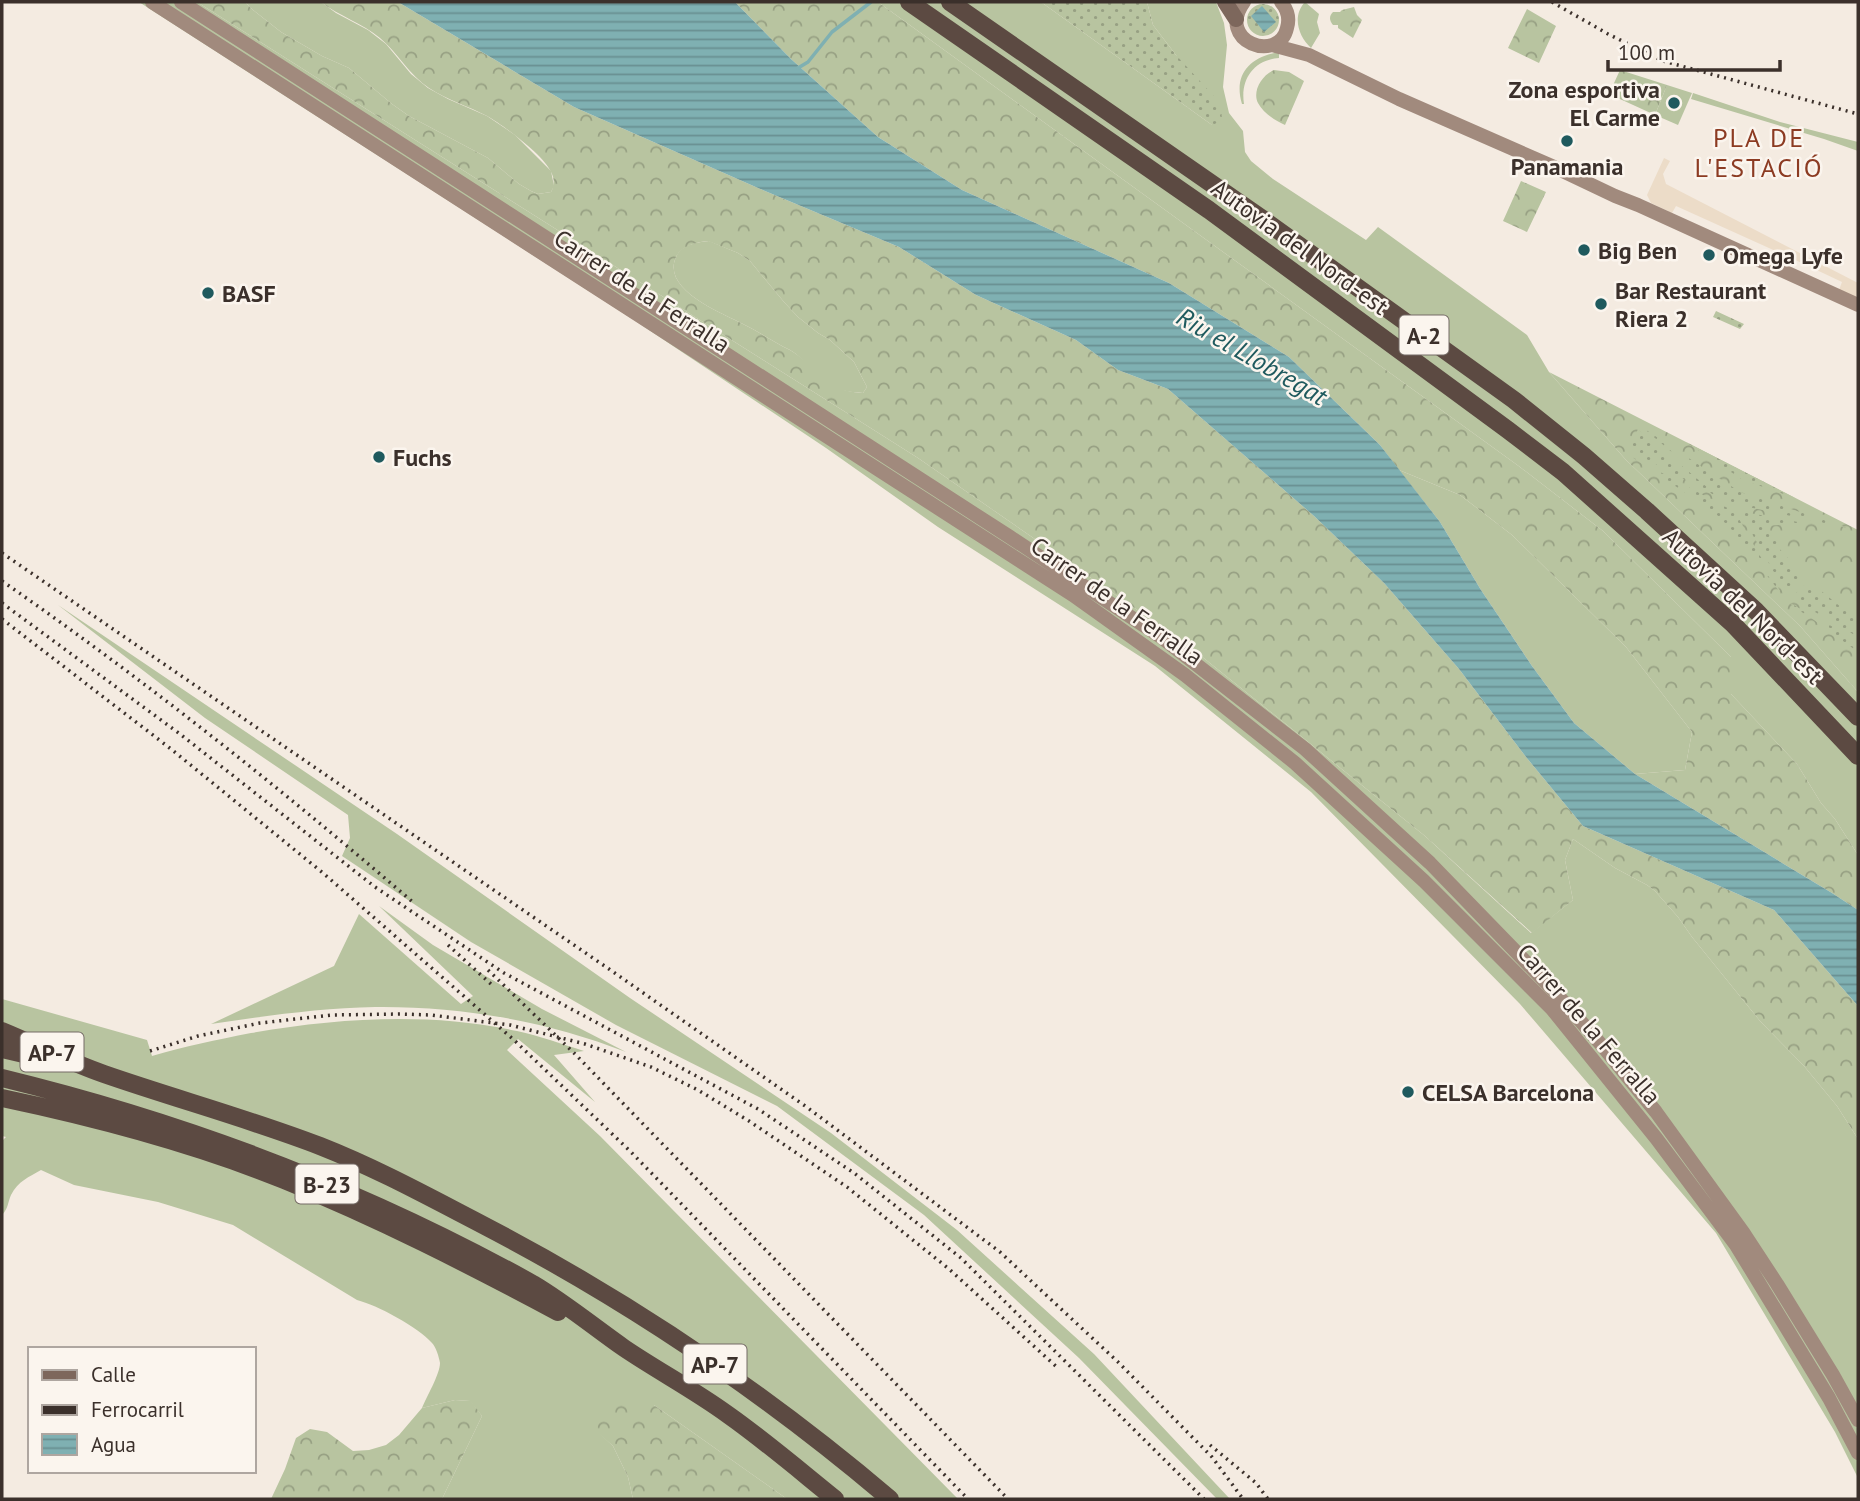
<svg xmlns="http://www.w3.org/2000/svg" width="1860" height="1501" viewBox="0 0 1860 1501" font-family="'PT Sans',sans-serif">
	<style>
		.grass { fill: #b8c4a0 }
		.forest { fill: url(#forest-crowns); fill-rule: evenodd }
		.garden { fill: url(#garden-dots) }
		.plaza { fill: #ecdcc8 }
		.water { fill: url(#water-rules) }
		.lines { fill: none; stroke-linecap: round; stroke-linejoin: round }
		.stream { stroke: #7fb0b2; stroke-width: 3.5 }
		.secondary { stroke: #a18a7d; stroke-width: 14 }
		.primary { stroke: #7d675c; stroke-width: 16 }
		.highway { stroke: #5c4a42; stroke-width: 18 }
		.rail { stroke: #3b302b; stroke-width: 3.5; stroke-dasharray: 2 5; stroke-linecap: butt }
		.poi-dot { fill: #1f5a5e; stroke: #fbf5ee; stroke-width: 2.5 }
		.labels { text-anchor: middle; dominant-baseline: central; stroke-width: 5; stroke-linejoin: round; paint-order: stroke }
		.shield { fill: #fbf5ee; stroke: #756b66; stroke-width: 2 }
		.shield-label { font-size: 23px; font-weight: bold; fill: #3b302b }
		.poi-label { font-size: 24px; font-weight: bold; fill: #3b302b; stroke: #fbf5ee; text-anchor: start }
		.street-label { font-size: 24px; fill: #3b302b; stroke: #fbf5ee }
		.neighbourhood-label { font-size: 26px; letter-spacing: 2px; fill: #8c3b22; stroke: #fbf5ee }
		.water-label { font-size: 26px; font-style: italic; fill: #1f5a5e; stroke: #fbf5ee }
	</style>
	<defs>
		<pattern id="forest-crowns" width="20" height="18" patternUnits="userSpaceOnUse" patternTransform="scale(1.75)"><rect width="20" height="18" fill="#b8c4a0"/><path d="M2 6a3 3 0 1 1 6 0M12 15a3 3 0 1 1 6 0" fill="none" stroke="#97a083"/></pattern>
		<pattern id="garden-dots" width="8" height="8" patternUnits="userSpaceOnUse" patternTransform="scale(1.75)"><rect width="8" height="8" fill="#b8c4a0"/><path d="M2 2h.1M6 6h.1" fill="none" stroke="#97a083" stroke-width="1.8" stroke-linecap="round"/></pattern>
		<pattern id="water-rules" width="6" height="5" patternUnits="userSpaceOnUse" patternTransform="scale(1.75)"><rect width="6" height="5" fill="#7fb0b2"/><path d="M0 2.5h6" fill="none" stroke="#699091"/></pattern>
	</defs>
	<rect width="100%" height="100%" fill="#f4ebe1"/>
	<path class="grass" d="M139,2H197L918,458L1185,643L1425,836L1531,933L1573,900L1565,860L1573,839L1615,868L1647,885L1655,891L1678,917L1692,937L1760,1021L1804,1066L1837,1106L1858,1139V1478L1835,1432L1716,1233L1520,1004L1311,792L1155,666L938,527L826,448L634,320Z
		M245,2H321L336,13L368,30L386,44L411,74L428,88L448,99L487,116L515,135L551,171L554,186L551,192L538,194L531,191L519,184L488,158L409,116L392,104L349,68L322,56L281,32L253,10Z
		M878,2H1041L1212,125L1176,55L1153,25L1147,2H1216L1224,23L1227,45L1223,87L1229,113L1243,131L1245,152L1251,161L1273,179L1366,240L1378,227L1527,335L1549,372L1626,460L1800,626L1858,692V855L1835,819L1821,803L1797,764L1731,694V657L1603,531L1520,467Z
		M1305,2L1319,14L1317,22L1320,33L1311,48C1298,36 1292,16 1305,2Z
		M1279,52V58C1254,60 1240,79 1244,104H1242C1233,74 1250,57 1279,52Z
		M1667,85L1692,93L1678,125L1655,115Z
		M1693,93L1780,122L1858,142V151L1824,139L1691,99Z
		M709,241L738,253L750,261L784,302L798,317L818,333L830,340L854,362L867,387L863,393C852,392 840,391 831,386C815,377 806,359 790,350C774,342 759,332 743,324C722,313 661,290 676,257C681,245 697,242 709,241Z
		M1399,470L1460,495L1512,535L1626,647L1692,732L1685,770L1635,774L1574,723L1532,666L1481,590L1440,522Z
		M58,605L397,834L630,998L831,1133L957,1230L1094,1354L1230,1499H1217L1079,1358L924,1215L777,1106L616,1025L471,942L342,856L350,838L348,815L205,718Z
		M379,906L433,945L542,1009L626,1052C547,1021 460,1006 375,1007C320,1008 265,1016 211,1024L334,966L359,914L461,1004L473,996Z
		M2,999L147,1040L152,1056C185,1046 216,1040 251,1033C339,1018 429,1012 517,1031C540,1036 562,1044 584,1051L554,1055L595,1102L518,1039L507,1050L600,1136L958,1499H787L654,1405L598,1432L613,1446L628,1477L633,1499H442L482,1416L470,1401L455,1400L422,1408C426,1398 440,1374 440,1363C439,1357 436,1347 432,1343C418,1327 377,1305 357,1300L233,1225L158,1202L74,1185L41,1170C29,1177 18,1181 11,1195C8,1202 8,1209 2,1215V1141L6,1137L2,1136Z"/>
	<path class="forest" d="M197,2H245L253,10L281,32L322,56L349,68L392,104L409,116L488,158L519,184L531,191L538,194L551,192C554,186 555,179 551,172C544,155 503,125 487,116C468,106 447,100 429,88C409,75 398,53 380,38C362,23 339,16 321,2H398L574,107L758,188L899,247L976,295L1076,340L1118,370L1168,389L1314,516L1384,583L1459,669L1526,757L1583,826L1774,910L1858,1006V1139L1837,1106L1804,1066L1760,1021L1692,937L1678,917L1655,891L1647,885L1615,868L1573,839L1565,860L1573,900L1532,933L1425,836L1185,643L918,458ZM708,241L738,253L750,261L784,302L798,317L818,333L830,340L854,362L867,387L863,393C818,390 821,368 790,350C774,342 759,332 743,324C722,313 661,290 676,257C681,246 697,242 708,241Z
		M735,2H878L1520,467L1603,531L1731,657V694L1797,764L1821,803L1835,819L1858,855V910L1832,893L1635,774L1685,770L1692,732L1626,647L1512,535L1460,495L1399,470L1380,445L1289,357L1169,283L962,190L878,137L791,59Z
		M1354,7L1357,15L1362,20L1353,38L1338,28V25H1333C1329,20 1329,16 1333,12H1340L1342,10Z
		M1527,9L1556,26L1539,63L1508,48Z
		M1274,70L1289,72L1304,81L1285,125C1276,121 1263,113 1258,103C1252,91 1262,75 1274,70Z
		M1620,70L1667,85L1655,115L1609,94Z
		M1521,181L1546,192L1527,232L1503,221Z
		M1549,372L1858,530V692L1800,626L1626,460Z
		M639,1399L654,1405L787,1499H633L628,1477L613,1446L598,1433L597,1417C611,1399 617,1400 639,1399Z
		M455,1400L471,1401L482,1416L442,1499H271L285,1469L296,1438L310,1429L327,1432L353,1451L369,1450L386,1445L399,1435L422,1408Z"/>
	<path class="garden" d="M1041,2H1147L1153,25L1176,55L1221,104L1222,121L1212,125Z
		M1247 20a16 16 0 1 1 32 0a16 16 0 1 1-32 0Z
		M1716,311L1744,324L1740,329L1713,317Z
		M1643,428L1740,492L1848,528L1734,504Z
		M1638,429L1720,498L1629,450Z
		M1686,442L1795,498L1743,480Z
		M1632,457L1735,512L1783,596L1731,529L1714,512Z
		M1739,511L1803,523L1766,526L1778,543L1776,545L1806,578L1787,595Z
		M1809,581L1842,608L1844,606L1858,618V637L1791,598Z
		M1790,603L1858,641V652L1807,615L1796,609Z"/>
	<path class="plaza" d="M1664,158L1670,161L1663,174L1666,184L1858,283V299L1839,290L1842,282L1789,257L1676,206L1672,213L1651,203L1647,195Z"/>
	<path class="water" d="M398,2H735L791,59L878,137L962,190L1169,283L1289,357L1380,445L1440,522L1481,590L1532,666L1574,723L1635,774L1832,893L1858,910V1006L1774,910L1583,826L1526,757L1459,669L1384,583L1314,516L1168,389L1118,370L1076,340L976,295L899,247L758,188L574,107Z
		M1262,6L1276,22L1264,32L1251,16Z"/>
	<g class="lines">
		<path class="stream" d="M798,68L808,62L832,32L871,2"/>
		<path class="secondary" d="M152,2L1073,595L1185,675L1295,763L1424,881L1552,1009L1656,1138L1736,1245L1829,1398L1858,1453
			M181,2L1010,537L1161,637L1305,749L1430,863L1555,992L1605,1049L1656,1112L1743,1232L1777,1284L1833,1375L1858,1420
			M1244,2C1215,42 1279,64 1287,28C1290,18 1287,9 1281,2
			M1272,45L1309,55L1399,99L1554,167L1615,196L1638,205L1858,305"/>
		<path class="primary" d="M1225,2L1236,19"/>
		<path class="highway" d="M909,2L1209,210L1508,430L1563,472L1733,624L1858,756
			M950,2L1261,218L1514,400L1584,456L1647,511L1756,611L1858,717
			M2,1031C36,1045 69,1062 104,1074C176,1099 250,1119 320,1146C376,1168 429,1197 483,1225C629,1301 764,1392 890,1499
			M2,1049L45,1059
			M2,1078C187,1123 366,1191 533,1284C565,1303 594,1327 624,1348C658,1371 694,1390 727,1414C764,1440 799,1470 835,1499
			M2,1098C97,1118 193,1143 284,1180C378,1218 468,1264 558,1312"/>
		<path class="rail" d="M1552,2L1608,34L1663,61L1858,114
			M2,553L609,969L808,1108L1000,1252L1118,1362L1212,1457L1243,1499
			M2,581C146,681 283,790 415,904
			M2,603L180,734L375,887L504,973L758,1109L854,1173L961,1258L1204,1499
			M2,619L171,749L323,873L514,1040L630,1151L968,1499
			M448,945L492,985
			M488,970L574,1053L1008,1499
			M150,1051L198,1036L260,1023L332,1015L401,1014L431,1015L510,1025L585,1044L651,1067L698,1090L749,1121L847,1187L949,1269L1059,1369
			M1210,1445L1256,1483L1268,1499"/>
	</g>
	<g class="poi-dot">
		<circle cx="1674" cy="103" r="7"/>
		<circle cx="1567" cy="141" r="7"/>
		<circle cx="1584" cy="250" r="7"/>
		<circle cx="1709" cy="255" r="7"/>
		<circle cx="208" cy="293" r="7"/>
		<circle cx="1601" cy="304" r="7"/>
		<circle cx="379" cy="457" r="7"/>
		<circle cx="1408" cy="1092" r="7"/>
	</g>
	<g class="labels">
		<g class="shield">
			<rect x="1399.5" y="315.5" width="49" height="39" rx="5"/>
			<rect x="20.5" y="1032.5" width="63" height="39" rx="5"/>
			<rect x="295.5" y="1164.5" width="63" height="39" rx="5"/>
			<rect x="683.5" y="1344.5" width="63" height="39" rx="5"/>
		</g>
		<g class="shield-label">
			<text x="1424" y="335">A-2</text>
			<text x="52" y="1052">AP-7</text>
			<text x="327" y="1184">B-23</text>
			<text x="715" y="1364">AP-7</text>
		</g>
		<g class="poi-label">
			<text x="1660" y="89" text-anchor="end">Zona esportiva<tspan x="1660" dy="28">El Carme</tspan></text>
			<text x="1567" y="166" text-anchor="middle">Panamania</text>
			<text x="1598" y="250">Big Ben</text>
			<text x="1723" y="255">Omega Lyfe</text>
			<text x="1615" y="290">Bar Restaurant<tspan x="1615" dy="28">Riera 2</tspan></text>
			<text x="222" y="293">BASF</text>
			<text x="393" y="457">Fuchs</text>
			<text x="1422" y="1092">CELSA Barcelona</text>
		</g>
		<g class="street-label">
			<text transform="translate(1300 247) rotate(36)">Autovia del Nord-est</text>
			<text transform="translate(642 291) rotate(33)">Carrer de la Ferralla</text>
			<text transform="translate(1117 601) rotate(35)">Carrer de la Ferralla</text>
			<text transform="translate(1743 606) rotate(44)">Autovia del Nord-est</text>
			<text transform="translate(1589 1024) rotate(49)">Carrer de la Ferralla</text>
		</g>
		<g class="neighbourhood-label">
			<text x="1759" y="137">PLA DE<tspan x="1759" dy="30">L'ESTACIÓ</tspan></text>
		</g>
		<g class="water-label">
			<text transform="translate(1252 356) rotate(30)">Riu el Llobregat</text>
		</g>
	</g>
	<rect width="1860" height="1501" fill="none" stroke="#3b302b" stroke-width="7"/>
	<rect x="28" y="1347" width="228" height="126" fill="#fbf5ee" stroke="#aea6a0" stroke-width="2"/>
	<rect x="42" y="1370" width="35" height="10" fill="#7d675c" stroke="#aea6a0" stroke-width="2"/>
	<text x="91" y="1382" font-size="21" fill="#3b302b">Calle</text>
	<rect x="42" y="1405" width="35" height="10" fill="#3b302b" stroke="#aea6a0" stroke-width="2"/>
	<text x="91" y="1417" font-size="21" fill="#3b302b">Ferrocarril</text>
	<rect x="42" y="1434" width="35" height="21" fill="url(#water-rules)" stroke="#aea6a0" stroke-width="2"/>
	<text x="91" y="1452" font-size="21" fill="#3b302b">Agua</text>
	<path d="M1608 60v10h172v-10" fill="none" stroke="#3b302b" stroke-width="3.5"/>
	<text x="1618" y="60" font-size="21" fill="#3b302b" stroke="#fbf5ee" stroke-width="5" paint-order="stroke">100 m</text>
</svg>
